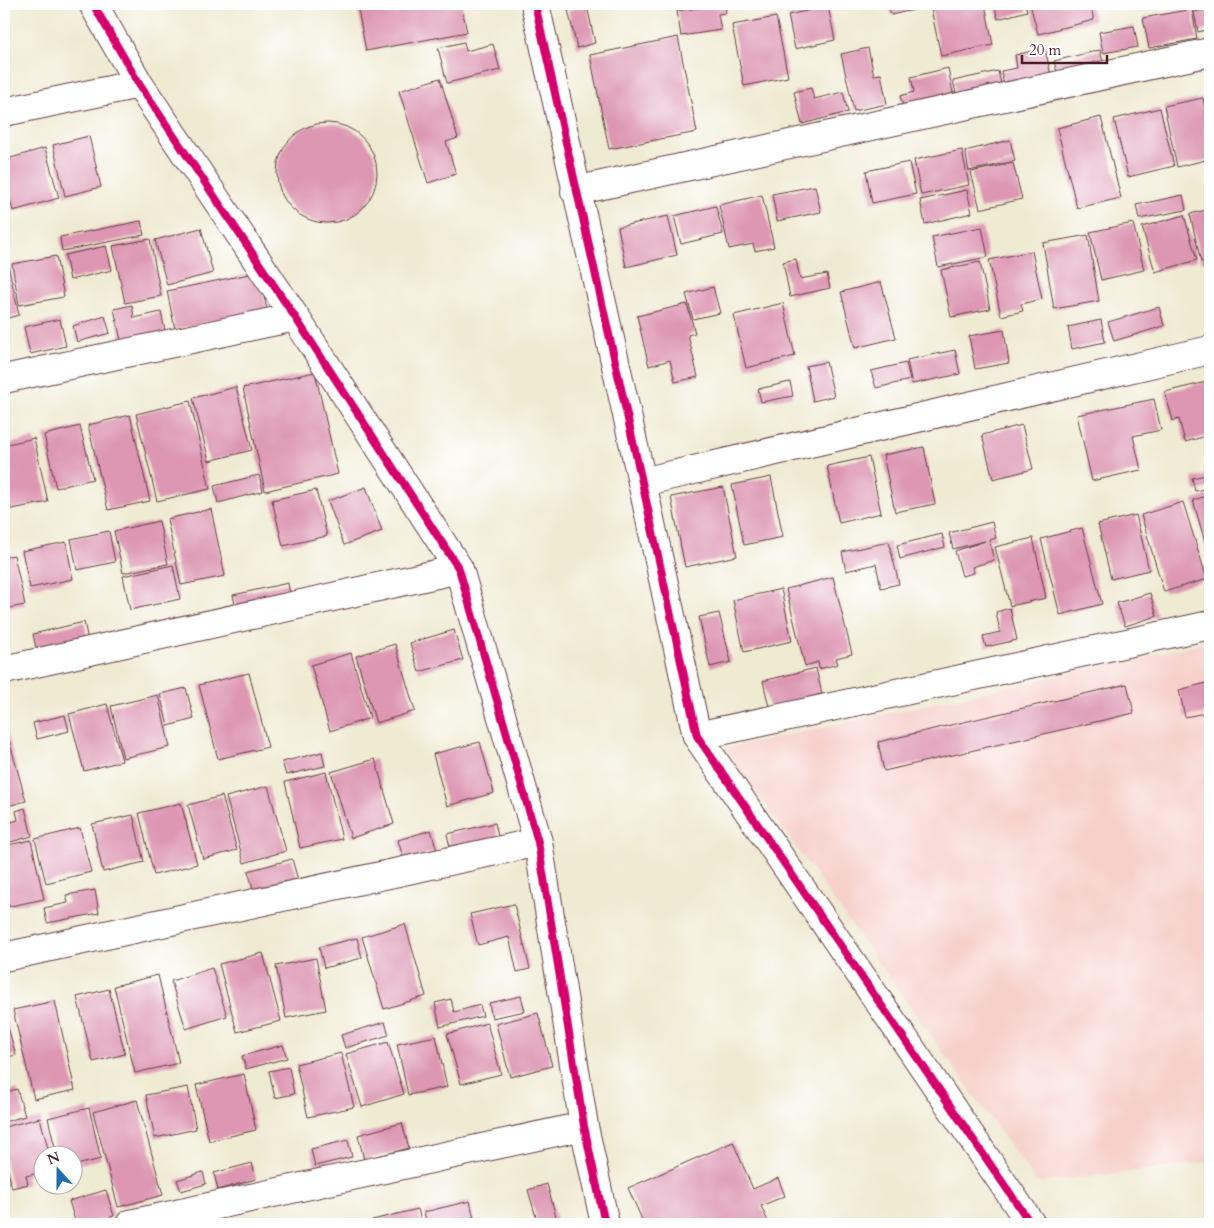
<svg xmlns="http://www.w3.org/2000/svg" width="1214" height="1228" viewBox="0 0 1214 1228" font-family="Cardo,serif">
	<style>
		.built { fill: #f7d0cb }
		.building { fill: #dd97b3 }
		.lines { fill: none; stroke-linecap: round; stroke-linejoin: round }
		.minor-casing { stroke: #633d44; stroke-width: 30 }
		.minor { stroke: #fff; stroke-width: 28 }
		.cycleway-casing { stroke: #fff; stroke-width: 11 }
		.cycleway { stroke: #d6006c; stroke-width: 8 }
	</style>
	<rect width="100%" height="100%" fill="#fff"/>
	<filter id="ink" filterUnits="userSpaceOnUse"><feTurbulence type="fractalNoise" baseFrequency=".02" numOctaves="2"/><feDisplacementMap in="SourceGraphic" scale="10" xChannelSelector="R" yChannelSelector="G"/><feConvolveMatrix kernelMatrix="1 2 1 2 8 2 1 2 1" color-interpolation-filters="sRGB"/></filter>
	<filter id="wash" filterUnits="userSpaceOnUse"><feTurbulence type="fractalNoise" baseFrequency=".0096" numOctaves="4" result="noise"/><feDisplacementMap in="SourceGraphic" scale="20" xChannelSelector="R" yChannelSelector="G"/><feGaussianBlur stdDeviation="1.12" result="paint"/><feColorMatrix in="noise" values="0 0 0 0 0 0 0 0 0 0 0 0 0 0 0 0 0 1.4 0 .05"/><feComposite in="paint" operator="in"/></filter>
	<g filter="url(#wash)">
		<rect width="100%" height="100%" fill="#efead2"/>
		<path class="built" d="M1210,642V1162L1037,1183L725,749Z"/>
		<g id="blocks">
			<path class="building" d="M357,4H461L467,32L366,51Z
				M725,4L726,13L718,14L721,30L681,36L677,11Z
				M777,4H813V5L779,12Z
				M888,4H916L917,9L891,15Z
				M930,4H985L993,45L941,56Z
				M994,4H1025L1027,11L998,19Z
				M1030,4H1090L1094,20L1038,34Z
				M587,6L595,43L577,48L568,10Z
				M828,6L835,40L795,49L788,15Z
				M1210,8V29L1198,32L1194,12Z
				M1192,9L1197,39L1149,48L1143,18Z
				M776,17L788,77L744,86L732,25Z
				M1134,26L1138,47L1103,53L1099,32Z
				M678,37L697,132L609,149L590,55Z
				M464,42L466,51L493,44L500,70L447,83L438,48Z
				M868,48L874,75L881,74L887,104L854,111L841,54Z
				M1045,48L1051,76L1004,86L1001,71L1017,68L1015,55Z
				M1100,50L1104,66L1058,76L1054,61Z
				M948,68L954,98L904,109L900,96L914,92L911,77Z
				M998,71L1002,88L957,98L953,81Z
				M440,78L458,138L446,142L456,174L428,183L399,91Z
				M811,88L814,99L843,92L848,112L802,124L794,92Z
				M1203,98L1210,133V159L1177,167L1164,106Z
				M1160,108L1174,166L1128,177L1114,119Z
				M1101,117L1121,198L1077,208L1057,128Z
				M277 173a50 50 0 1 1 100 0a50 50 0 1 1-100 0Z
				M89,136L101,187L65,196L53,145Z
				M1010,140L1015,161L969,171L965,151Z
				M45,148L59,198L13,211L4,177V160Z
				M962,150L969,185L921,195L914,160Z
				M909,162L916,194L872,203L866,171Z
				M1013,163L1022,199L980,209L971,172Z
				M815,186L821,212L777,221L772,194Z
				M967,190L972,213L925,224L920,200Z
				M762,195L774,247L755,251L753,244L729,249L719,205Z
				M1183,195L1186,210L1139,219L1136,205Z
				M716,206L723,234L681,244L674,216Z
				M1210,209V260L1201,262L1190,214Z
				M1184,215L1197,260L1155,272L1142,227Z
				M668,216L677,255L626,267L618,227Z
				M141,221L144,235L62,251L60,237Z
				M1133,223L1144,270L1101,280L1090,232Z
				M982,227L988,257L938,267L932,237Z
				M201,228L213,273L167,285L155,240Z
				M1088,235L1099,301L1054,309L1043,243Z
				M150,239L161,296L125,303L113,246Z
				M106,246L112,270L70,280L65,255Z
				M1032,251L1042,299L1021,304L1023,311L1001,316L989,260Z
				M56,256L64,297L19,305L12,264Z
				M796,259L800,279L827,274L830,288L790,297L783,262Z
				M980,262L990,309L951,317L941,270Z
				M8,264L19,315L4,319V265Z
				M259,272L267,310L175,329L167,291Z
				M881,282L896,338L855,348L841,292Z
				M713,287L720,313L693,319L686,294Z
				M783,303L795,356L746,368L734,315Z
				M687,304L695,333L688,335L698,377L675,382L670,360L649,366L637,316Z
				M132,305L134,318L161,312L166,335L122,345L114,309Z
				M1159,307L1164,326L1114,341L1108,322Z
				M105,316L110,333L77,342L73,326Z
				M60,319L66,346L30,354L24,327Z
				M1101,320L1105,342L1072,349L1068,327Z
				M1004,330L1009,363L975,369L969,336Z
				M955,350L960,374L912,384L907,360Z
				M826,362L834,396L813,401L806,366Z
				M906,363L910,380L876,388L871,371Z
				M315,372L338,474L265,491L243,388Z
				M1210,381V435L1185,442L1179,419L1173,421L1165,392Z
				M790,382L793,396L761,402L758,389Z
				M236,387L252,450L209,461L193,398Z
				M1154,399L1161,430L1133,436L1141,470L1092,481L1077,415Z
				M190,401L210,489L157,501L136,414Z
				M130,415L150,501L108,510L88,425Z
				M1022,425L1033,469L993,479L982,435Z
				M80,426L93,479L56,488L44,435Z
				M34,438L48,502L7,510L4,497V445Z
				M924,447L935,504L895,512L883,455Z
				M869,457L881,513L839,523L827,466Z
				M1210,474V488L1195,491L1192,478Z
				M259,475L263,491L218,503L214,486Z
				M771,477L783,537L744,545L732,485Z
				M366,487L382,531L344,545L328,501Z
				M723,487L737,556L685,567L671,497Z
				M316,490L327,536L283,546L272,500Z
				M1210,495V560L1193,500Z
				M1183,502L1207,579L1164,592L1141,515Z
				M211,509L225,576L181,585L167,519Z
				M1136,515L1149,570L1111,579L1098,524Z
				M159,521L168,564L123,573L114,531Z
				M992,522L996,538L989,540L994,560L972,567L974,573L962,576L955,551L985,541L953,549L949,533Z
				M1082,528L1102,604L1060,615L1041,539Z
				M109,531L115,562L77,570L71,539Z
				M942,534L945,547L900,559L897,545Z
				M1033,538L1046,598L1010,606L995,547Z
				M66,542L73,579L30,588L22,551Z
				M889,542L899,584L881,588L876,564L846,571L842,552Z
				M14,555L25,605L4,609V557Z
				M173,565L180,599L130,610L123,576Z
				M833,577L852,654L836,658L838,664L819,669L818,662L805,666L786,589Z
				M288,583L291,601L237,613L233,595Z
				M781,589L792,641L744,652L733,600Z
				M1150,593L1157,616L1125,626L1117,603Z
				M1010,608L1017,640L986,647L983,636L1000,632L996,612Z
				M719,613L731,662L710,667L699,617Z
				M84,622L88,640L37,653L33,634Z
				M454,630L463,660L419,672L410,643Z
				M395,644L415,711L376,723L356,656Z
				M351,653L370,718L330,731L311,665Z
				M816,668L822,694L769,707L763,681Z
				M249,673L268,747L218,759L199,685Z
				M1210,682V712L1185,717L1179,690Z
				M1127,684L1134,713L884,771L878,742Z
				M186,688L194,719L168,726L160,694Z
				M158,695L170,747L123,758L111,706Z
				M107,704L122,761L84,771L69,714Z
				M65,715L69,731L37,739L33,723Z
				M4,722L26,801L4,807Z
				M480,742L494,793L447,806L433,754Z
				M322,752L325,766L286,775L282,762Z
				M375,759L394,824L351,838L331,772Z
				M326,772L342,839L300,848L285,782Z
				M268,786L286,851L244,863L226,797Z
				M222,796L237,850L203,859L188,805Z
				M181,803L197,864L154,875L139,813Z
				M25,808L32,836L4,844V824L18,820L16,811Z
				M133,815L144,862L103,872L92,824Z
				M495,823L500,845L452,856L447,834Z
				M80,828L91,872L46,883L35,839Z
				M431,830L437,851L404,861L398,840Z
				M31,840L44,899L6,907L4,897V846Z
				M292,859L298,880L254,892L248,871Z
				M95,890L99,913L47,923L44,908L68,903L66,895Z
				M514,904L530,969L517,972L509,937L478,945L470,914Z
				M405,924L426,996L384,1009L362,937Z
				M357,938L362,958L324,968L319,947Z
				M263,953L281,1021L237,1032L219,964Z
				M316,958L326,1010L286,1018L276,966Z
				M212,968L227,1016L186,1029L171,981Z
				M158,975L179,1063L135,1073L114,986Z
				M109,989L125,1054L93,1062L77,997Z
				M521,996L525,1011L492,1018L489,1003Z
				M451,999L454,1012L480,1005L483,1016L440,1027L435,1003Z
				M55,1001L75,1090L34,1099L13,1010Z
				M538,1013L552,1066L510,1077L496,1024Z
				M4,1014L16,1055L4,1058Z
				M385,1022L389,1035L345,1048L341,1035Z
				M487,1023L501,1074L461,1084L447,1034Z
				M436,1036L447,1087L408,1095L397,1044Z
				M388,1042L404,1094L362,1107L346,1054Z
				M283,1045L287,1058L246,1069L242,1056Z
				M341,1053L354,1107L308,1117L296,1064Z
				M289,1067L294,1094L275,1098L269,1071Z
				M244,1074L256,1130L209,1141L196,1085Z
				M188,1087L196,1129L155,1138L146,1095Z
				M17,1089L25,1116L4,1122V1093Z
				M137,1100L163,1195L118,1207L93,1112Z
				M89,1108L101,1159L72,1166V1156H57L48,1118Z
				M40,1118L50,1156H42V1172L26,1176L28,1184L12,1188L4,1155V1127Z
				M402,1123L409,1148L364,1160L358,1135Z
				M348,1140L352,1157L315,1166L311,1149Z
				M733,1142L753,1189L778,1178L785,1196L761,1206L769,1224H644L628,1188Z
				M252,1163L256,1179L218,1190L214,1173Z
				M4,1168L8,1183L4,1184Z
				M203,1172L206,1184L181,1191L177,1180Z
				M547,1184L558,1224H538L528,1190Z
				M106,1190L114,1216L87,1224H76L69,1201Z
				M470,1201L475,1224H427L424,1212Z
				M418,1209L422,1224H373L372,1220Z"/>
		</g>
	</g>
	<g filter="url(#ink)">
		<use href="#blocks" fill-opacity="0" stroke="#633d44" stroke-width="1"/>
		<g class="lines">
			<g class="minor-casing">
				<path id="minor" d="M93,4L139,84L295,317L459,569L538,842L584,1126L605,1224
					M535,4L642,482L697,736L1031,1224
					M4,112L139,84
					M575,191L1210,52
					M4,379L295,317
					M642,482L1210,350
					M4,670L459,569
					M697,736L1210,625
					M4,957L538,842
					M130,1224L584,1126"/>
			</g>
			<use href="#minor" class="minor"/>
			<g class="cycleway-casing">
				<path id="cycleway" d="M93,4L139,84L295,317L459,569L538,842L584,1126L605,1224
					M535,4L642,482L697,736L1031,1224"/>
			</g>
			<use href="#cycleway" class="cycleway"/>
		</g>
	</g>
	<rect width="1214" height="1228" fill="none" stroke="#fff" stroke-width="20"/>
	<g transform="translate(58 1170) rotate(339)"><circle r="24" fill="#ffffff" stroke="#b7a5aa"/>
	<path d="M0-4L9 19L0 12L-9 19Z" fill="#1f6fb2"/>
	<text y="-8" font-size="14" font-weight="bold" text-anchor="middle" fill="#4a1f2b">N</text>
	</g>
	<path d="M1022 55v8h85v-8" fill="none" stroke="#4a1f2b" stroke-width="2.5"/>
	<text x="1029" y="55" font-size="15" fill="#4a1f2b" stroke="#ffffff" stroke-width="4" paint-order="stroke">20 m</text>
</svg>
